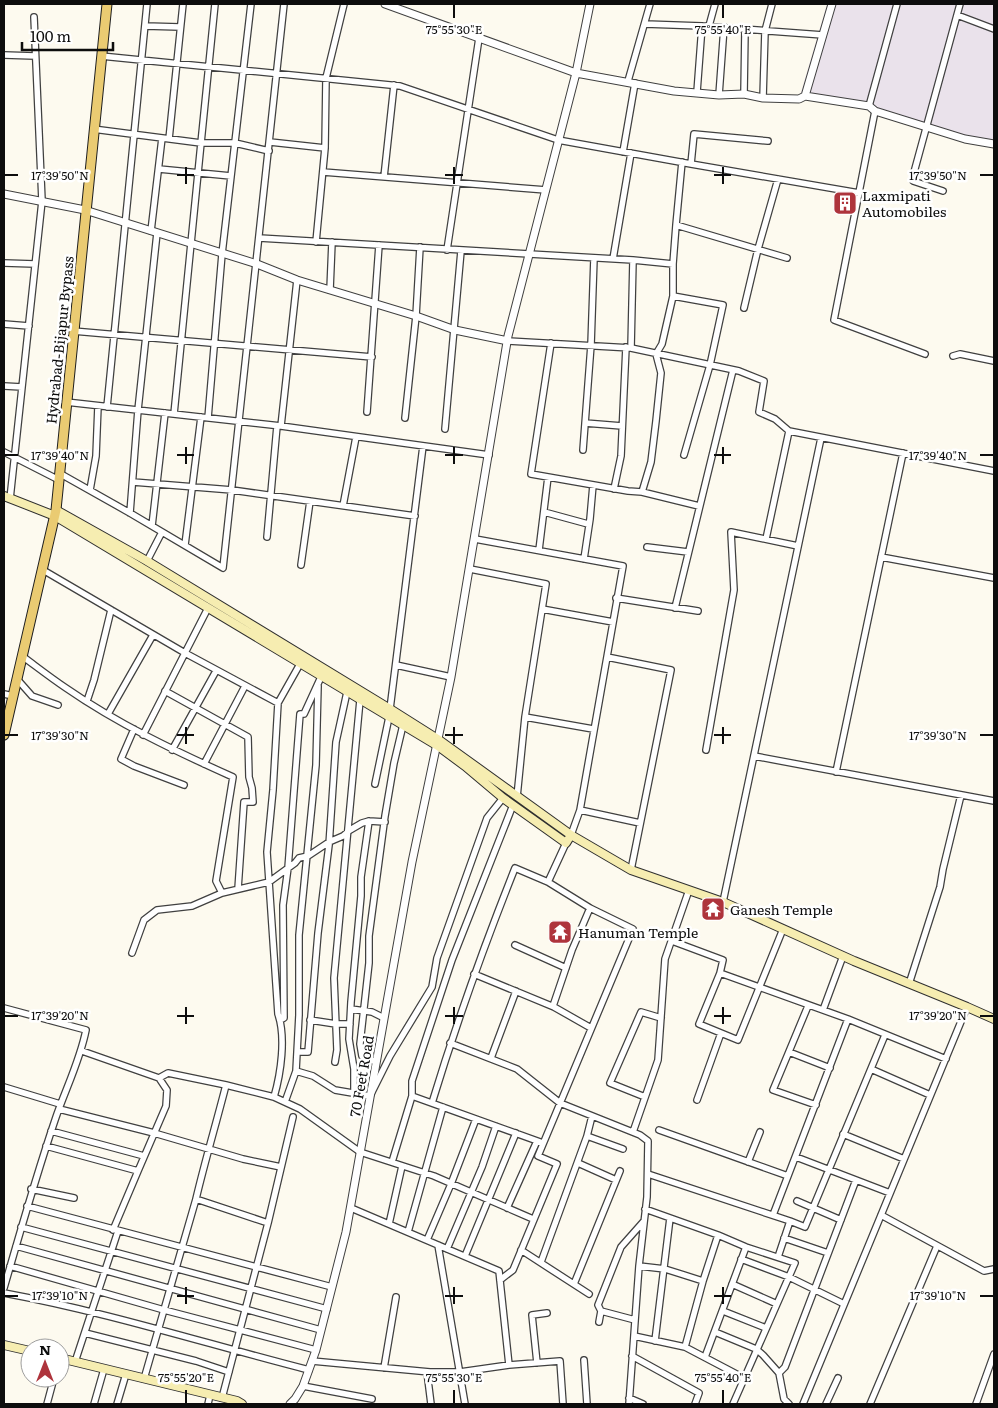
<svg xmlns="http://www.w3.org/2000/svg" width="998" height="1408" viewBox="0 0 998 1408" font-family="Literata,serif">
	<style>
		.industrial { fill: #eae2eb }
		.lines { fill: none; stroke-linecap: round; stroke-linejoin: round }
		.minor-casing { stroke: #404040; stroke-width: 8 }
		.tertiary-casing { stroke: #404040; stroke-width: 9 }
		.secondary-casing { stroke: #2f2f2f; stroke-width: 10 }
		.primary-casing { stroke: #1e1e1e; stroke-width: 11 }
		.minor { stroke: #fff; stroke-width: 5.5 }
		.tertiary { stroke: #fff; stroke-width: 7 }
		.secondary { stroke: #f6edb1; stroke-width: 8 }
		.primary { stroke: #eacb72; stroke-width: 9 }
		.ticks { fill: none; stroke: #0d0d0d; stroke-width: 2 }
		.labels { text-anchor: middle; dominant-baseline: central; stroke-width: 5; stroke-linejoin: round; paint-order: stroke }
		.poi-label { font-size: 14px; fill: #0d0d0d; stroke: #fff; text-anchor: start }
		.street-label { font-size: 14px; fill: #0d0d0d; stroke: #fff }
		.ticks-label { font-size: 12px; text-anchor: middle; fill: #0d0d0d; stroke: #fff; stroke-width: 5; stroke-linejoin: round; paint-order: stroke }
	</style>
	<rect width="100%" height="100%" fill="#fdfaef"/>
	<path class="industrial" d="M827,4H994V144L869,106L799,99Z"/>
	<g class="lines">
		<g class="minor-casing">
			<path id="minor" d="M215,4L201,143H235L269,151
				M957,15L994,29
				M645,24L702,26L823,35
				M145,26L180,27
				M709,26L715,4
				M4,55L35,56
				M101,56L400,86L558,140L691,164L694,134L768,141
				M628,81L650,4
				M697,92L702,26
				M744,94L745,30
				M719,95L724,27
				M763,98L765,31L772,4
				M869,106L897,4
				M875,111L834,320L925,354
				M93,129L201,143L174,414
				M169,139L183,4
				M270,142L325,148L316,242
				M325,148L326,78L344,4
				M623,152L635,83
				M691,164L859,193
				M159,169L231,176
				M323,172L546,190
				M384,177L394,85
				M943,191L913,181V176L960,4
				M676,225L682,162
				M151,231L162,138
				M259,238L633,260L631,348
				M447,250L479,38
				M613,259L631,153
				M633,260L673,264
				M4,263L35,264
				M330,290L332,242
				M673,296L723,305L710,365L684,455
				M744,308L758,249L778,179
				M4,324L29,326
				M73,331L372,357
				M508,341L631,348L739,371L764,381L759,412L775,419L789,431L994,471
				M551,343L531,474L628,491L642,492L699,506
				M953,356L960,354L994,361
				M4,386L22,387
				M66,402L281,426L489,455
				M107,407L147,4
				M367,412L379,245
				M208,418L222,254L251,4
				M405,418L416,316L420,247
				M585,423L622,426
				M281,426L297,280
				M445,429L461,251
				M583,450L591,345L594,258
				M4,452L59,480
				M59,473L130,513L223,568L284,4
				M133,482L232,490L415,516
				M614,489L621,456L626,347
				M90,490L96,456L98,406
				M642,492L651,462L656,421L661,373L656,354L662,344L673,296V264L676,225L787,258
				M10,499L42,201L34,17
				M343,506L356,437
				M544,512L588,524
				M130,513L138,410L157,233
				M152,526L165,413
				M267,537L277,426
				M475,539L623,566L580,810L571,835
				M766,539L789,431
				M185,545L201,417
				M647,547L688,552
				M539,550L548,477
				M881,557L994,578
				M584,559L590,519L593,485
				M147,561L162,532
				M301,565L310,501
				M470,569L546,584L525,717L517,797
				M43,570L185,653L278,703
				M616,598L698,611
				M675,608L733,370
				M542,609L613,622
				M22,656C37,667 51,678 66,688C118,724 175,751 233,777L216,881L222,893
				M607,657L671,670L631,870
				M396,665L451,677
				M17,679L32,696L58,705
				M165,691L248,737L249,777L252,788L253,802H244L238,889
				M4,694L13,696
				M87,701L94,680L111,610
				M108,714L153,635
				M525,717L593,729
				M134,729L121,759L134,766L184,785
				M143,735L208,608
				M172,750L216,671
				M706,750L734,590L731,532L798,546
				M754,756L994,801
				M204,764L245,686
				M836,772L903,453
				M375,784L389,717L423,446
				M580,810L640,823
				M548,882L590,908
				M723,902L821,438
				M672,941L723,960L720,973L848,1019L946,1059
				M515,945L566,968
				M132,953L144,920L157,910L192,906L222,893L269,882L295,863L299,858L308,856L329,842L343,836L350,830L362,823L369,821L385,822
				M720,973L699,1024L738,1040L783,929
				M474,974L554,1007L591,1028
				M909,984L940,887L943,869L961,795
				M808,1006L773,1090L816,1105
				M4,1008L86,1030C80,1061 65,1090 55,1120C36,1176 20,1232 4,1288
				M351,1009L372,1012L384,1018
				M823,1010L843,956
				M280,1020L284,1018L283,905L288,868L300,714H304L321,677
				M310,1020L336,1024H350
				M450,1043L517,1069L560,1103L640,1135L648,1141L647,1197L639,1266L629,1404
				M82,1051L159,1078L168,1073L226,1085C216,1124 205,1161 196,1199
				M297,1052H308L318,933L329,845L336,742L347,692
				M789,1052L830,1068
				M491,1058L516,991
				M335,1062L337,1050L334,978L360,700
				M376,1062L362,1056L360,1044L369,963V936L385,816L394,763L403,725
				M871,1069L930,1095
				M296,1071L313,1076L335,1090L370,1096L390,1056L432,987L437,958L487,818L503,798
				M226,1085L274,1097L300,1109L360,1152L434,1176L533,1219
				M4,1087L60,1104
				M354,1094V1069L349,1039L351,1002L361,896V877L369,821
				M412,1096V1081L452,960L513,805
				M274,1097C281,1073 286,1037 278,1014L267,852L273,790L278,703L300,664
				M645,1097L610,1083L641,1012L661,1018
				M697,1100L721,1033
				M285,1102L296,1071L299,1015V935L316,765L318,686
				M432,1103C456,1024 484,946 515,868L548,882L566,843
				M59,1109L154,1133L243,1159L281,1167
				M659,1130L788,1176
				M51,1131L144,1156
				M633,1132L658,1060L665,959L689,890
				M843,1134L904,1159
				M587,1136L592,1116
				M46,1146L138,1171L166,1106L167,1090L159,1078
				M796,1157L890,1193
				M392,1162L412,1096L543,1143
				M748,1162L760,1132
				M578,1163L616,1180
				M648,1174L790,1221L778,1257
				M31,1189L74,1198
				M797,1201L841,1220
				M27,1206L332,1287
				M507,1208L537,1141
				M645,1209L718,1235L746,1247L795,1263L733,1404
				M773,1215L848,1019
				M881,1215L984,1271L994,1269
				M790,1221L805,1227L885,1035
				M389,1224L402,1166
				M21,1227L327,1309
				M113,1230L138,1171
				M408,1232L443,1107
				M784,1238L828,1253
				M427,1240L451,1184L476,1119
				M438,1245L465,1404
				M16,1246L321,1330
				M447,1249L482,1167L496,1126
				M521,1250L589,1294
				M465,1256L516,1133
				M741,1259L789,1277L844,1304
				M541,1262L587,1136L623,1149
				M10,1266L164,1310L316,1350
				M639,1266L665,1269L703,1281L685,1347
				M500,1280L513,1270L557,1164L538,1156L633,929L590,908L572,950L553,1006
				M703,1281L718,1235
				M574,1284L620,1171
				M732,1284L777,1304
				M4,1293C107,1312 207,1344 309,1370
				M601,1311L598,1305L621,1247L644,1221
				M723,1311L766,1328
				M599,1322L601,1311L635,1320
				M715,1332L756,1349L763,1355L779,1373L784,1399L789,1404
				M85,1333L196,1361L229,1372
				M634,1336L685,1347L744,1378
				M655,1341L670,1218
				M632,1356L699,1393L695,1404
				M705,1357L746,1247
				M584,1360L587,1404
				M312,1361L430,1372H460L509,1365L499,1271L351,1208
				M75,1362L118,1231
				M537,1363L532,1315L547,1313
				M509,1365L560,1361L563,1404
				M384,1368L396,1297
				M427,1372L431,1404
				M779,1373L785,1367L856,1180
				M144,1379L196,1199L268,1223
				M303,1386L372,1399
				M222,1398L268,1223L293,1117
				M629,1398L643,1404
				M47,1404L54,1378
				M94,1404L104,1369
				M117,1404L126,1374
				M208,1404L210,1395
				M803,1404L967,1007
				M826,1404L838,1378
				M870,1404L937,1246
				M976,1404L994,1354"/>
		</g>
		<g class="tertiary-casing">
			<path id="tertiary" d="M385,4L576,73L674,91L719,95L744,94L763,98L799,99L805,96L869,106L875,111L965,139L994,144
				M805,96L832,4
				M4,194L85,210L257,264L297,280L416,316L455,330L508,341
				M290,1404L295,1399L303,1386L316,1350L346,1232L412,862L451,677L508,336L576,73L590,4"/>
		</g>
		<g class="secondary-casing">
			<path id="secondary" d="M4,496L55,516L438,746L465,766L503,798L566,843L571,835
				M56,510L147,561L390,709L439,740L571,835L631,870L723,902L854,961L967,1007L994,1019
				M4,1345L30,1351
				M60,1358L237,1401L242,1404"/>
		</g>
		<g class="primary-casing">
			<path id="primary" d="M4,735L56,510L107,4"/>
		</g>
		<use href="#minor" class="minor"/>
		<use href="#tertiary" class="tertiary"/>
		<use href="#secondary" class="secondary"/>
		<use href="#primary" class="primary"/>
	</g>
	<path class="ticks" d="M454,5V18M723,5V18M186,167V184M454,167V184M723,167V184M5,175H18M177,175H194M445,175H463M714,175H731M980,175H993M186,447V464M454,447V464M723,447V464M5,455H18M177,455H194M445,455H463M714,455H731M980,455H993M186,727V744M454,727V744M723,727V744M5,735H18M177,735H194M445,735H463M714,735H731M980,735H993M186,1007V1024M454,1007V1024M723,1007V1024M5,1016H18M177,1016H194M445,1016H463M714,1016H731M980,1016H993M186,1287V1304M454,1287V1304M723,1287V1304M5,1296H18M177,1296H194M445,1296H463M714,1296H731M980,1296H993M186,1390V1403M454,1390V1403M723,1390V1403"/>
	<defs>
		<g id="building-square" transform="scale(1.25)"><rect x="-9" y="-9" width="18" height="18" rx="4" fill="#ae343c" stroke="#fff"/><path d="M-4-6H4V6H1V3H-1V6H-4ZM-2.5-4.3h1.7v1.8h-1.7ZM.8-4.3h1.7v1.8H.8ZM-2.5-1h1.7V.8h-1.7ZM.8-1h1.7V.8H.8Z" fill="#fff"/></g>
		<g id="temple-square" transform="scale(1.25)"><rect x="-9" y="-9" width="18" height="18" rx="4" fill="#ae343c" stroke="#fff"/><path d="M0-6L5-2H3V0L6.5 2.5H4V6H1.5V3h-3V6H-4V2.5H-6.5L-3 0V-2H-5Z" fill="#fff"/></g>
	</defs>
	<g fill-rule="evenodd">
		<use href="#building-square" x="845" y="203"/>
		<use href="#temple-square" x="713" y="909"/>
		<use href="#temple-square" x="560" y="932"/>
	</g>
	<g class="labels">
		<g class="poi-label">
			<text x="862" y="195">Laxmipati<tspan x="862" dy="16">Automobiles</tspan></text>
			<text x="730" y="909">Ganesh Temple</text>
			<text x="578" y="932">Hanuman Temple</text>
		</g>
		<g class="street-label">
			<text transform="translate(59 340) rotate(-84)">Hydrabad-Bijapur Bypass</text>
			<text transform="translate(361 1076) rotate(-80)">70 Feet Road</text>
		</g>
	</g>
	<g class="ticks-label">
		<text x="454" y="34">75°55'30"E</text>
		<text x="723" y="34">75°55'40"E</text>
		<text x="60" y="180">17°39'50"N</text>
		<text x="938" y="180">17°39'50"N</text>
		<text x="60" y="460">17°39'40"N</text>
		<text x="938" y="460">17°39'40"N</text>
		<text x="60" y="740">17°39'30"N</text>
		<text x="938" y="740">17°39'30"N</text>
		<text x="60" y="1020">17°39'20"N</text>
		<text x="938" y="1020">17°39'20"N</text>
		<text x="60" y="1300">17°39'10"N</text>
		<text x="938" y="1300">17°39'10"N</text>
		<text x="186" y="1382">75°55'20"E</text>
		<text x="454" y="1382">75°55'30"E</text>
		<text x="723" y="1382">75°55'40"E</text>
	</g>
	<rect width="998" height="1408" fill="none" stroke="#0d0d0d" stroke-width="10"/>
	<g transform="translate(45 1363)"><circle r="24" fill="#ffffff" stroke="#9e9e9e"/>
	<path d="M0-4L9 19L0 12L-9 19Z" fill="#ae343c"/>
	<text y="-8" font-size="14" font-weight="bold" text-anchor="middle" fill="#0d0d0d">N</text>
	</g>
	<path d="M22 42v8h91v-8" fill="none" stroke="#0d0d0d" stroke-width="2.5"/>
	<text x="30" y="42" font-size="15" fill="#0d0d0d" stroke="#ffffff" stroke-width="4" paint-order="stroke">100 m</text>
</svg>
